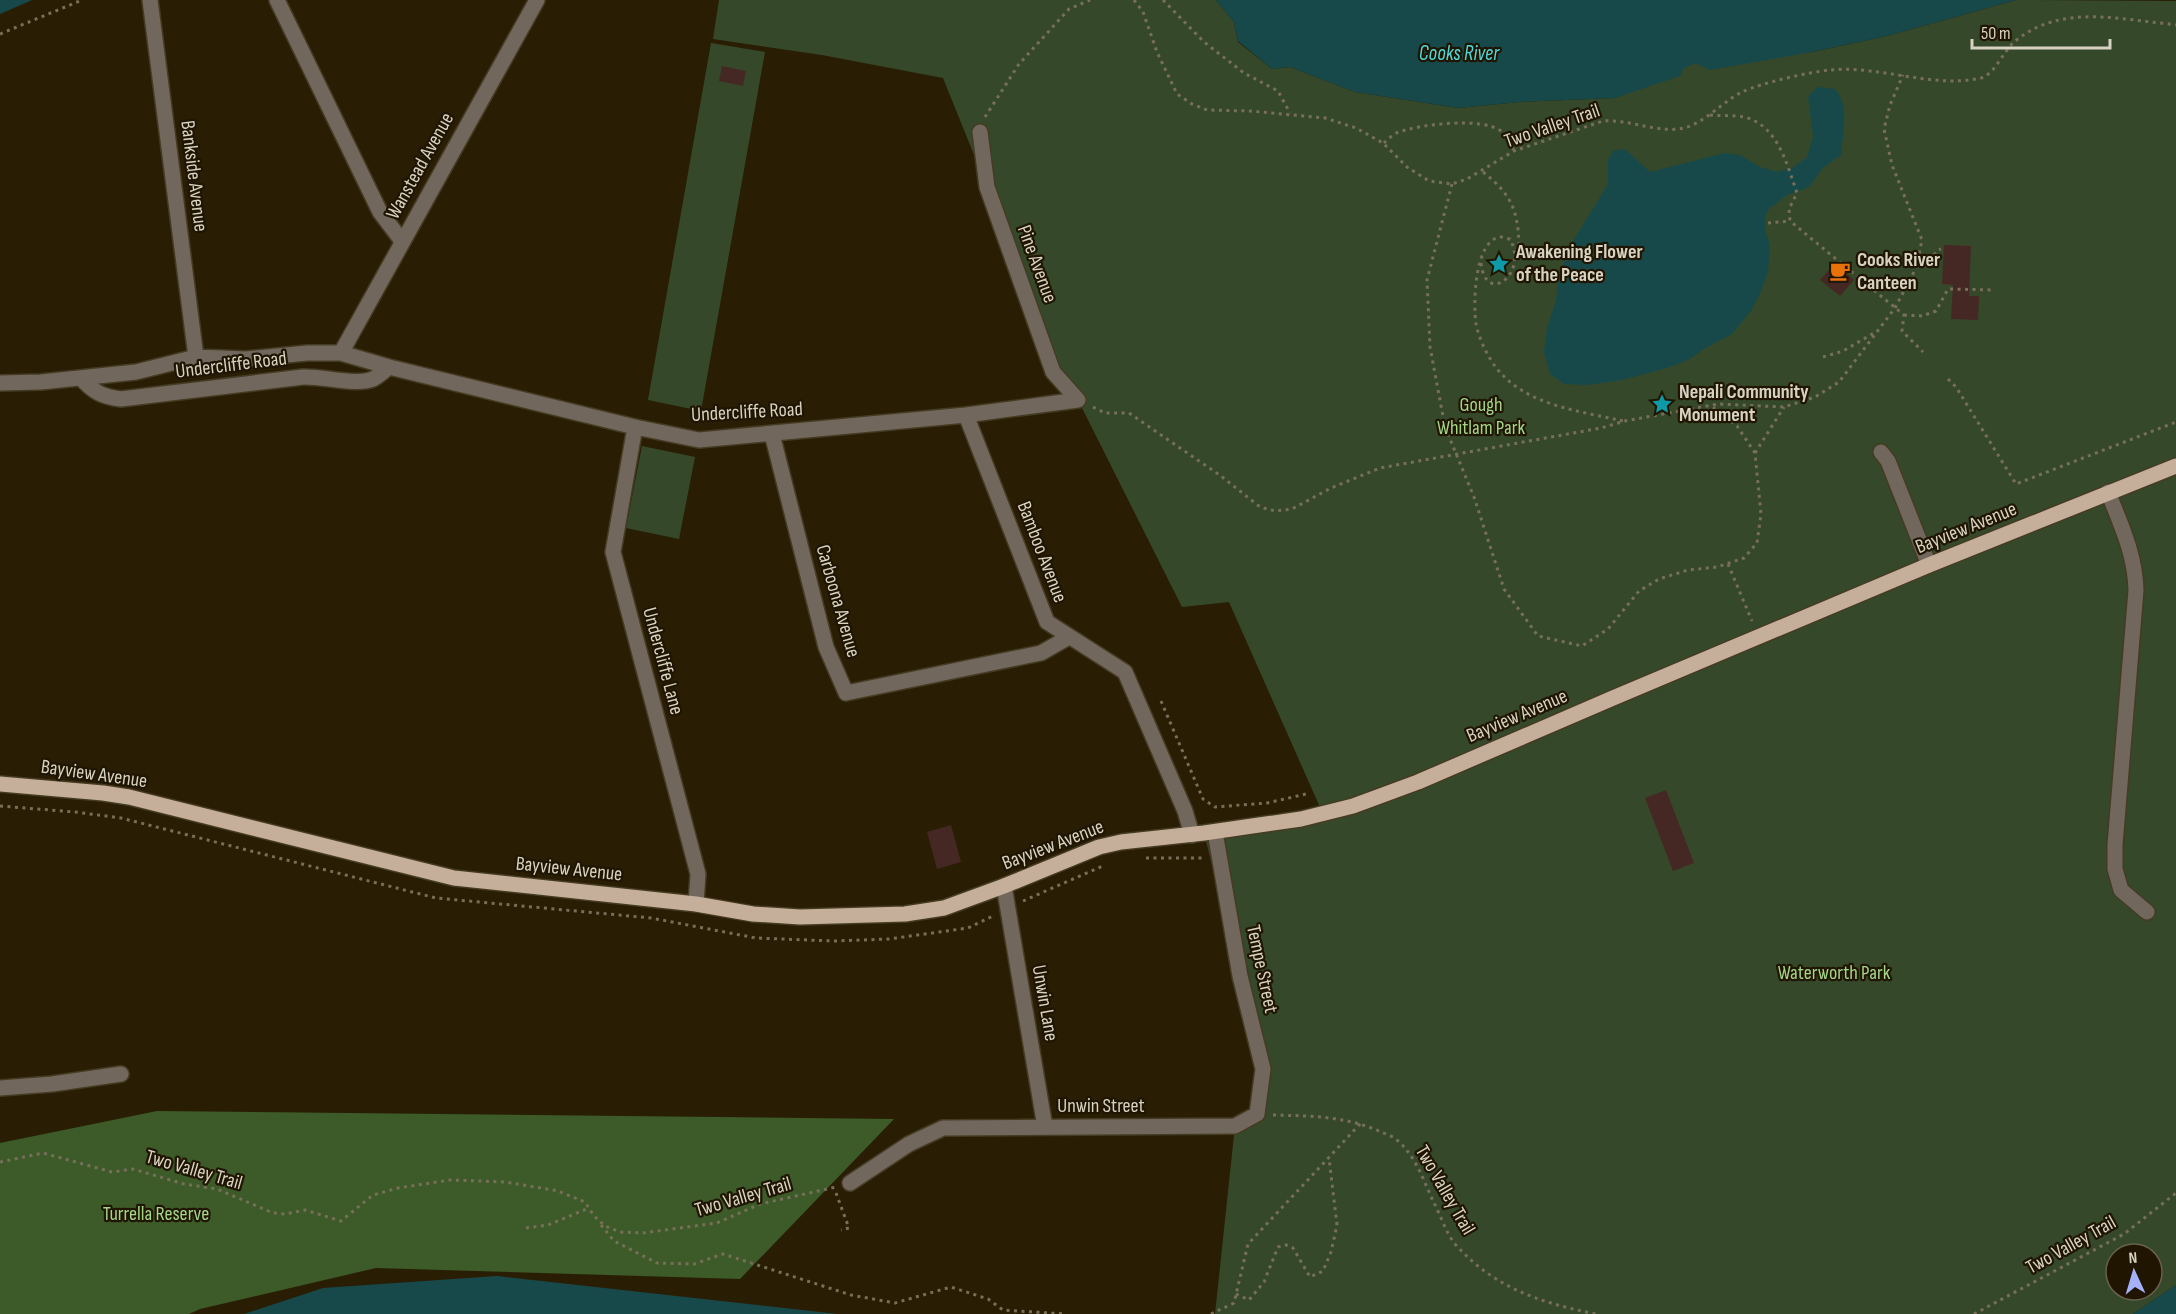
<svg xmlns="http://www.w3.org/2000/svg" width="2176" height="1314" viewBox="0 0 2176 1314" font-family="'Sofia Sans Condensed',sans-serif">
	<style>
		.green { fill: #35492a; fill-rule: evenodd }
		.forest { fill: #3c5b28 }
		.water { fill: #18494a }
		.building { fill: #452824 }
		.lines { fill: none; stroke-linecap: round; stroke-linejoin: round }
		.minor-casing { stroke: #453b22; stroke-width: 18 }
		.major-casing { stroke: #453b22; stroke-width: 18 }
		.path { stroke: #786f5a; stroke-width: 3; stroke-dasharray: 3 4.5; stroke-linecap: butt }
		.minor { stroke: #71675d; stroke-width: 15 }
		.major { stroke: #c5ae9a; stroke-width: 15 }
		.labels { text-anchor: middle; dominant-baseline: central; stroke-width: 4.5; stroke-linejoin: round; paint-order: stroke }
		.street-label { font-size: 20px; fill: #d8d2c2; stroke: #1f1500 }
		.poi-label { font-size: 20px; font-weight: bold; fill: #d8d2c2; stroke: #1f1500; text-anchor: start }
		.park-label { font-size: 20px; fill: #a4d688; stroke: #1f1500 }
		.water-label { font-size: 21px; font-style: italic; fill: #51d8db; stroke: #1f1500 }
	</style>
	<rect width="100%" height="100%" fill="#291e04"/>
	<path class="green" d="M719,0H1216L1234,22L1238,42L1272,69L1290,67L1355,92L1458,108L1519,102L1615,98L1695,63L1812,52L1887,36L2016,0L2176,1V1285L2133,1314H1215L1235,1126L1257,1114L1263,1069L1204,833L1323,814L1229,602L1182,607L1078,400L1053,372L987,187L943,78L822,55L713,39ZM2116,1254H2152V1290H2116Z
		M711,43L765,52L701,411L648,400Z
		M642,446L695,457L679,539L626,528Z"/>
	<path class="forest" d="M157,1111L894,1119L740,1279L376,1268L200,1309L189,1314H0V1143Z"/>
	<path class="water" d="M0,0H32L0,14Z
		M1216,0H2016L1887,36L1812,52L1710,70L1695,63L1683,69L1680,76L1615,98L1519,102L1458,108L1355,92L1290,67L1272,69L1238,41L1234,22Z
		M1817,87L1835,89C1850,106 1843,133 1841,155L1823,168L1809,187L1787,195L1769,209L1766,215L1765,230L1770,245L1768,272L1759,296L1751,311L1732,334L1704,349L1688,360L1667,368L1622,380L1587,385L1564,384L1550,374L1544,352L1547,328L1556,300L1559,275L1570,246L1608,184V160L1613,151L1625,149L1650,172L1724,153L1740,155L1760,167L1778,172L1794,167L1807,157L1813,137L1808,97Z
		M497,1276L838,1314H244L323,1288Z
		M2176,1285V1314H2133Z"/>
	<path class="building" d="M722,66L746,71L743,86L719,81Z
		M1944,245L1971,246L1969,296H1979L1978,320L1951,319L1953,285L1942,284Z
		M1835,263L1854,280L1840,296L1820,280Z
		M1666,790L1694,863L1673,871L1645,798Z
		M951,825L961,862L937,869L927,832Z"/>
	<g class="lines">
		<g class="minor-casing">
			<path id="minor" d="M150,0L196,357
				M277,0L380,212L402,241
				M980,132L987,187L1053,372L1078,400
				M341,353L537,0
				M81,378C93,392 103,397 121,399L303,377C323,376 356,386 373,379C379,376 384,371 389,367
				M0,383L41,382L136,372L196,357L246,359L307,353H341L389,367L635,427L699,440L966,415L1078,400
				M966,415L1047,622L1125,672L1185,811L1192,835
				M635,427L613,552L698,874L696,904
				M772,434L826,647L846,693L1041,653L1069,637
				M1881,452L1888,461L1929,565
				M2108,492C2121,525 2135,554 2136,590L2115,845V869L2121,890L2147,912
				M1004,886L1045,1127
				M0,1088L52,1084L121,1074
				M850,1183L909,1144L943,1128L1235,1126L1257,1114L1263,1069L1240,976L1215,832"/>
		</g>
		<g class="major-casing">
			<path id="major" d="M0,784L103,793L129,797L454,878L696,904L753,914L800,917L905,914L944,908L1004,886L1099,847L1121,842L1204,833L1301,819L1353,806L1418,782L1613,698L1929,565L2176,466"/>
		</g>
		<path class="path" d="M1134,0L1143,12L1157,52L1177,94L1192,104L1207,110L1250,111L1325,118L1356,128L1383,143L1407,167L1429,181L1452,184L1467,179L1514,151L1603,121C1630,119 1659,134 1684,128C1706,122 1722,102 1742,92C1761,83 1809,72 1830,70C1879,65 1933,89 1981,78C1994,75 2003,52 2014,42C2050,12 2092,15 2135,20C2149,22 2163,23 2176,25
			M1163,0L1204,42L1244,73L1278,91L1290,113
			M0,34L82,0
			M1710,115C1721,116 1734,115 1744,117C1778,125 1787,165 1797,193L1789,209L1790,221L1904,315L1902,331L1923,352
			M985,117L1019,64L1069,9L1090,0
			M1384,143C1388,139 1393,134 1399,132C1422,124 1482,117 1501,131C1508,137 1511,143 1514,151
			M1483,172C1511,194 1518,210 1519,245L1515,248
			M1452,184L1427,280L1430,347L1445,427L1474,497L1504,589L1538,636L1582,646L1608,629L1639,591L1659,579L1688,570L1717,567L1744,558L1757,543L1761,514L1755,453L1737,426L1710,405
			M1768,223L1790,221
			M1481,263C1486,307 1529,273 1510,239C1507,239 1504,237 1501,237C1474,239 1473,305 1476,324C1479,339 1488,358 1498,370C1528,406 1580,411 1623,421
			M1917,264L1925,266L1938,250L1941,249
			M1904,315L1922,316L1936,311L1948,289L1995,290
			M1823,357L1843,351L1879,330
			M1948,379L1956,387L2016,484L2176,422
			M1093,407L1105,413H1129L1221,476L1260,507L1275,511L1292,509L1331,488L1380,468L1601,428L1625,421L1718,404L1784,407L1815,397L1839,382L1895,308L1916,268L1922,240L1892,165L1884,129L1890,105L1903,75
			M1755,453L1784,407
			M1728,564L1752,621
			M1161,701L1203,799L1215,807L1267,803L1306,794
			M0,806L75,812L121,818L436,898L651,918L756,938L834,941L889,939L968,928L993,916
			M1146,858H1203
			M1023,901L1105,865
			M1273,1115C1311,1116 1346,1116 1381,1132C1386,1134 1393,1136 1397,1140C1416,1156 1424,1182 1434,1203C1441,1216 1446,1233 1455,1244C1494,1288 1541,1303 1596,1314
			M0,1162L43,1153L112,1172L133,1169L184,1184L217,1189L273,1213L285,1214L305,1210L341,1221L373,1195L398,1188L450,1180L506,1182L558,1191L585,1202L594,1216L605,1226L620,1232L643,1233L717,1223L760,1204L836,1187
			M836,1193L849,1228L841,1230
			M601,1225L614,1241L657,1263L694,1264L723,1254L851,1295L895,1303L951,1287L988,1299L1003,1310L1065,1314
			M526,1228L548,1225L589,1208
			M1236,1294L1249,1300L1264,1282L1278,1247L1286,1245L1293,1248L1310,1277L1323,1271L1331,1252L1337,1225L1329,1158
			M1211,1314L1234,1303L1248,1244L1361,1123
			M1974,1314L2124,1234L2176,1193"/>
		<use href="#minor" class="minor"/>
		<use href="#major" class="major"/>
	</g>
	<defs>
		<g id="sight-bare" transform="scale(1.62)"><path d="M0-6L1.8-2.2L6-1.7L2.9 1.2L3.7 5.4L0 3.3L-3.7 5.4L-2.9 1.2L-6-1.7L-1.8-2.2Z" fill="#0f9aa8" stroke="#1f1500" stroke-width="2.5" paint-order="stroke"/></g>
		<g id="cafe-bare" transform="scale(1.62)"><path d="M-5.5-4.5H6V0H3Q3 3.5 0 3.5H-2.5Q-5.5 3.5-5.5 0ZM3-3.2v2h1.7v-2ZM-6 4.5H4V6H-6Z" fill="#e8710a" stroke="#1f1500" stroke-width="2.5" paint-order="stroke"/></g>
	</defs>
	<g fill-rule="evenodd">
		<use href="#sight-bare" x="1499" y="264"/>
		<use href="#cafe-bare" x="1840" y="271"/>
		<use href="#sight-bare" x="1662" y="404"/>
	</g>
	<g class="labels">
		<g class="street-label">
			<text transform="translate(1552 126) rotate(-19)">Two Valley Trail</text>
			<text transform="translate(420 166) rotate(-61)">Wanstead Avenue</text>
			<text transform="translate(194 176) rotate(83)">Bankside Avenue</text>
			<text transform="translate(1037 264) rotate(70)">Pine Avenue</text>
			<text transform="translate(231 365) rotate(-7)">Undercliffe Road</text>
			<text transform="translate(747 412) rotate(-3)">Undercliffe Road</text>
			<text transform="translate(1966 528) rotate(-22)">Bayview Avenue</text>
			<text transform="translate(1042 552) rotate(69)">Bamboo Avenue</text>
			<text transform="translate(838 601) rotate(74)">Carboona Avenue</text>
			<text transform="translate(663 661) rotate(75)">Undercliffe Lane</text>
			<text transform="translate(1517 716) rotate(-23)">Bayview Avenue</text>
			<text transform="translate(94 774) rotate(8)">Bayview Avenue</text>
			<text transform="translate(1053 845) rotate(-21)">Bayview Avenue</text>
			<text transform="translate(569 869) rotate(6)">Bayview Avenue</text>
			<text transform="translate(1262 969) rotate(78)">Tempe Street</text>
			<text transform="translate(1045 1003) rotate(80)">Unwin Lane</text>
			<text x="1101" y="1106">Unwin Street</text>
			<text transform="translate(194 1170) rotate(16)">Two Valley Trail</text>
			<text transform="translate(1445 1190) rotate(60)">Two Valley Trail</text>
			<text transform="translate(743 1197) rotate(-16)">Two Valley Trail</text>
			<text transform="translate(2071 1245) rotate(-29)">Two Valley Trail</text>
		</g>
		<g class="poi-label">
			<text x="1516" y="252">Awakening Flower<tspan x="1516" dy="23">of the Peace</tspan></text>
			<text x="1857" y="260">Cooks River<tspan x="1857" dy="23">Canteen</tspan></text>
			<text x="1679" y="392">Nepali Community<tspan x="1679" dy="23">Monument</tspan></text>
		</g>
		<g class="park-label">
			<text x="1481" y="405">Gough<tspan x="1481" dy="23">Whitlam Park</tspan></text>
			<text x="1834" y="973">Waterworth Park</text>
			<text x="156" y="1214">Turrella Reserve</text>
		</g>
		<g class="water-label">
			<text x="1459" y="53">Cooks River</text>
		</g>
	</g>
	<g transform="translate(2134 1272) rotate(356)"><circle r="28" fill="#1f1500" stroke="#69614e" stroke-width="1.5"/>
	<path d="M0-4.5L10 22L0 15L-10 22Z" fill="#a6b1fc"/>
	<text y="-9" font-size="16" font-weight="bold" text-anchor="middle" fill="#d8d2c2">N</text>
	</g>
	<path d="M1972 39v9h138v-9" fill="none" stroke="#d8d2c2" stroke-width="3"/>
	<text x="1981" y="39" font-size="18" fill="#d8d2c2" stroke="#1f1500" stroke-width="4.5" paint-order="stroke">50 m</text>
</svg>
